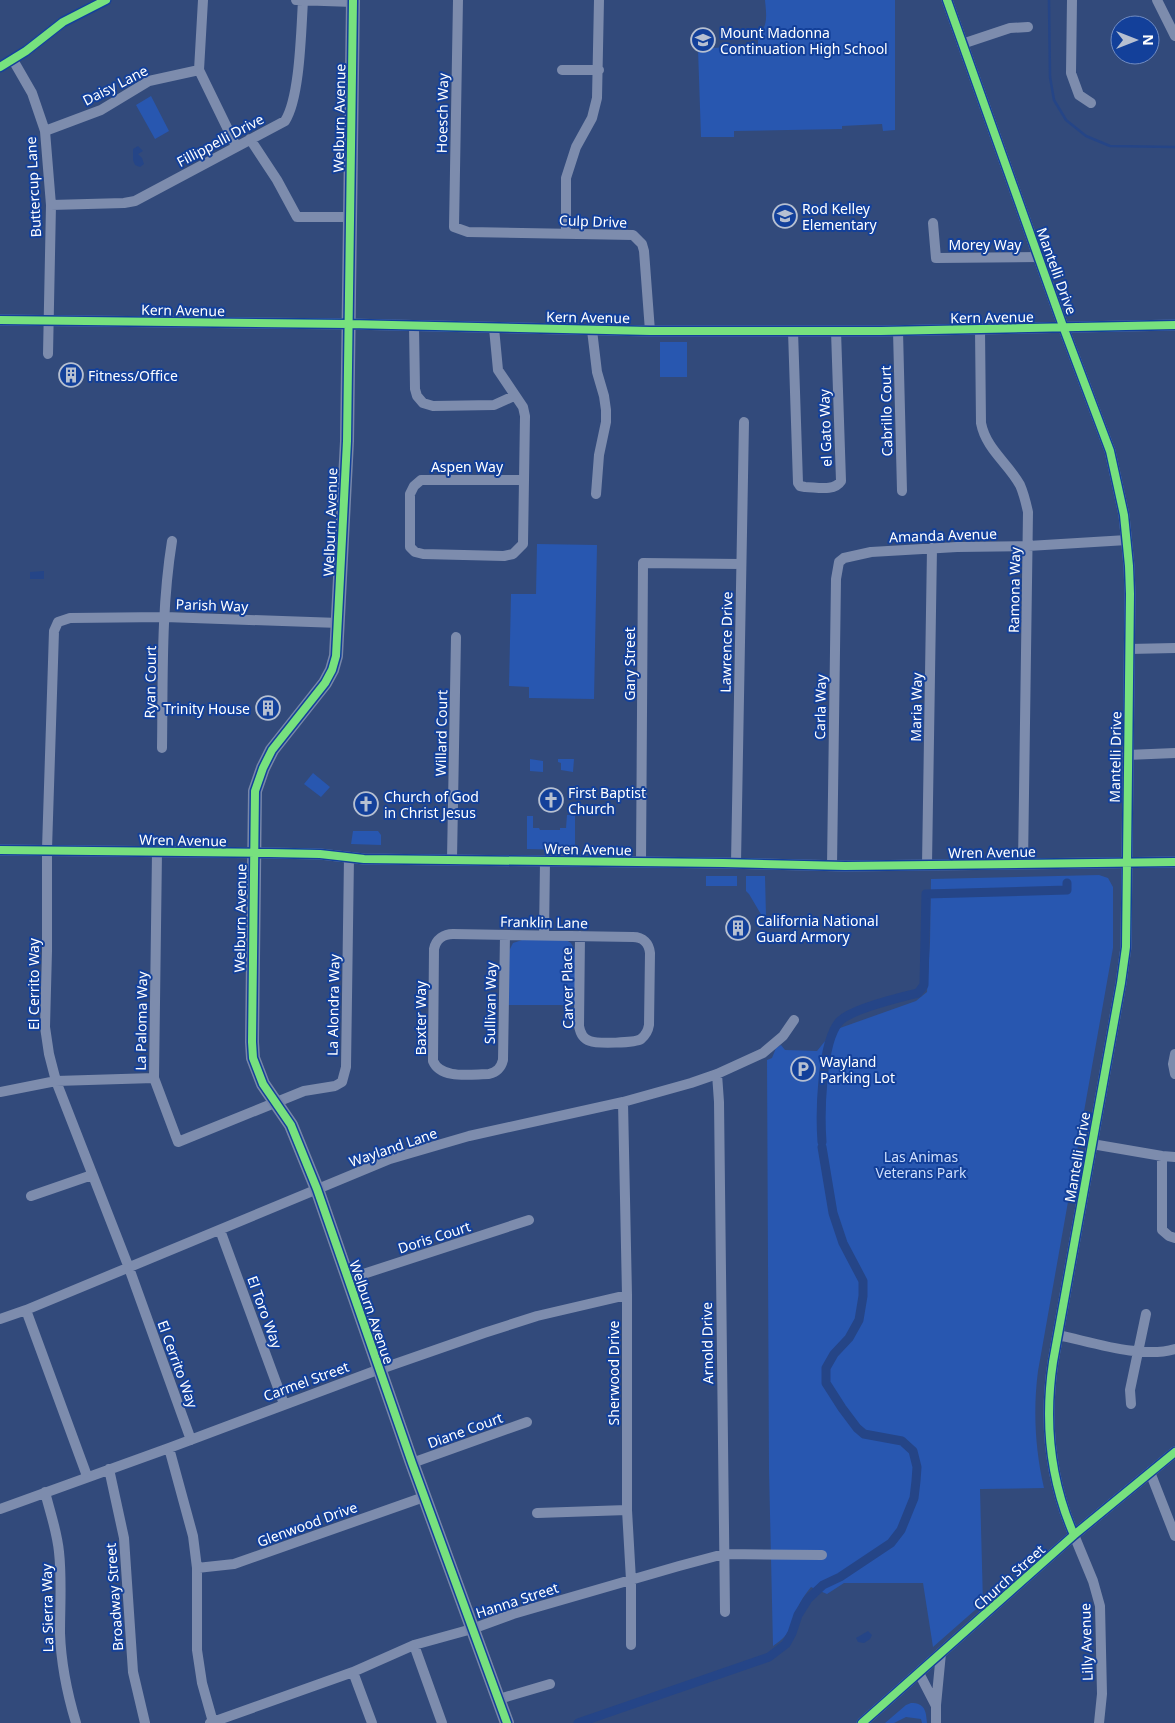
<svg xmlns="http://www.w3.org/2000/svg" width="1175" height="1723" viewBox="0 0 1175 1723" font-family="'Noto Sans',sans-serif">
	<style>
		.green { fill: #2857b0 }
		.water { fill: #254587 }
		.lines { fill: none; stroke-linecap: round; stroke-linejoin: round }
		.stream { stroke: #254587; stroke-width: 2.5 }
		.canal { stroke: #254587; stroke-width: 9 }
		.minor { stroke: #7d8cad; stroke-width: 10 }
		.tertiary { stroke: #7d8cad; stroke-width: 11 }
		.secondary { stroke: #7887a9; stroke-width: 14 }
		.cycleway-casing { stroke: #13409a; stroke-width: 11 }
		.cycleway { stroke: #77e17e; stroke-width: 8 }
		.labels { text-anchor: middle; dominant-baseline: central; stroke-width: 4; stroke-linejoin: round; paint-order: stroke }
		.poi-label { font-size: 14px; fill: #fff; stroke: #13409a; text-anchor: start }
		.street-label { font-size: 14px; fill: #fff; stroke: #13409a }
		.park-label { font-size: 14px; fill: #cfdffd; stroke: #13409a }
	</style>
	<rect width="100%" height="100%" fill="#324a7b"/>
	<path class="green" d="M765,0H895V130L883,131L882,124L842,126V129L734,131V137H701L698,49L758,45V35C769,27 766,12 765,0Z
		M151,96L169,131L155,139L136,105Z
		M660,342H687V377H660Z
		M537,544L597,545L594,699L529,698V687L509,686L511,594H536Z
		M530,759L543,761V772L530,771Z
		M558,759H574L573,772L561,770V763L558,762Z
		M313,773L330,787L321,797L304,784Z
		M567,815H575V850L527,849V816H533V828H539L540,830H560V828H566Z
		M353,831H378L381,835V845L351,844Z
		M1099,875L1108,878L1113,887V948L1038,1371C1033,1410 1035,1449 1044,1488L980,1489L983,1603L933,1647L923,1583H844L827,1594L811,1587C807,1592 803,1597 800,1603C791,1624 793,1633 773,1646L769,1470L767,1060L772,1058L776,1048L781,1045L785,1050L817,1051L830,1035L840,1028L916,1001L927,992L930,942L931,879Z
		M706,876H737V886H706Z
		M746,876H765L766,916H762L749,894L746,891Z
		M522,940H566L571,943L575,950V1005H508L509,951L513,943Z
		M911,1703C925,1703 926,1711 927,1723H922L921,1719L906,1717L894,1723H885L906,1705Z"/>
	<path class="water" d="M138,146L143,151L138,154L142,158L144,164L140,167L135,165L133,160V149Z
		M44,571V579H30V572Z
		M868,1631L872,1635L870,1639L864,1643L858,1642L856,1638Z"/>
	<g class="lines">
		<path class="stream" d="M1049,0L1050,77L1054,100L1066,120L1086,136L1110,146L1175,147"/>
		<path class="canal" d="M822,1142C820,1115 821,1043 839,1022C849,1010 901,997 918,993L924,985L926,894L1067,890V883
			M578,1723L769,1657L786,1644L792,1633L798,1615L808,1599L823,1585L840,1577L891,1543L901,1530L914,1498L916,1481L917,1467L913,1451L902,1441L864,1434L857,1428L842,1408L826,1383V1368L834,1354L849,1338L859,1320L863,1296V1281L843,1243L833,1213L822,1147"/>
		<path class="minor" d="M203,0L199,70L236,146
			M296,0L353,2
			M458,0L454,227L468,232L633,235L642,244L644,251L650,331
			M1072,0L1071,73L1079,95L1091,103
			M1157,0L1175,36
			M962,44L1010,28L1028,27
			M13,60L32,93L45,131L51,205L48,354
			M0,67L26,51L63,22L106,0
			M562,70H599
			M45,131L101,110L149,81L199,70
			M250,139L277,180L297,217H350
			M51,205L124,203L135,201L285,121C300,98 301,31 303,1
			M933,223L936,258L1039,257
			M566,234V178L576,147L592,118L597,98L599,0
			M414,326L415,389L417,396L423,403L433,406L494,405L514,396
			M494,328L498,370L523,407L525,416L523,544L513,554L504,556L423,554L415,552L410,547V494L414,486L421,480H524
			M592,330L597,372L604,396L606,410V422L599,455L596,494
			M980,330L981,423C986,449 1008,463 1020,485C1024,494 1026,503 1028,512L1023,864
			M793,331L798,483L800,486L805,487C816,487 834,492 841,481L836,331
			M898,331L902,491
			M1129,649L1175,648
			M162,748C163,679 161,609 172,541
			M1127,755L1175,753
			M157,852L154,1078L178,1142L304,1091L335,1086L342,1082L346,1067L349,857
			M452,859L456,637
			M641,862L643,563L741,564
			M736,863L744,422
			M927,865L932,548
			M832,866L836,579L839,562L844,558L871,552L957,547L1028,546L1127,540
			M505,935L503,1060C501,1068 497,1072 489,1074C472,1074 441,1080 433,1061L434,949C436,939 444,934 453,934L633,937C643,937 649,943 650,953L649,1025C648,1031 646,1035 641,1039C635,1043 597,1044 590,1041C583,1039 580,1032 579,1026L580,936
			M544,935L545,861
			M1175,1054L1173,1064L1175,1074
			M717,1074L719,1102L725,1612
			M0,1092L56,1081L154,1078
			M623,1102L627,1295V1510L631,1580V1645
			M1092,1144L1162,1156L1175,1157
			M1162,1156V1230L1169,1236L1175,1238
			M31,1196L92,1175
			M220,1230L284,1404
			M348,1279L529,1220
			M26,1310L87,1476
			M0,1319L26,1310L390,1159L469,1136L623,1102L691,1083L717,1074L763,1053L783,1036L794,1020
			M1058,1335C1092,1342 1141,1359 1175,1349
			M1131,1404L1130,1390L1146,1314
			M191,1440L129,1268L56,1081L49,1054L45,1027L47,951V849L54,631L58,622L70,618L165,617L339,623
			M169,1448L193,1536L197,1568V1650L202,1683L213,1722
			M412,1463L527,1422
			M109,1469L124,1538L133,1672L145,1723
			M1150,1472L1175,1536
			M45,1492C50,1512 57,1531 59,1552C62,1578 60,1606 60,1633C61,1664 67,1693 76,1723
			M0,1509L169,1448L372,1372L484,1333L537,1316L627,1295
			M537,1513L627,1510
			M1074,1535L1093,1581L1100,1606L1102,1694L1099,1723
			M197,1568L234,1564L424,1497
			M414,1645L442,1723
			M353,1672L372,1723
			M919,1673L936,1706V1723
			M499,1699L550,1684
			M936,1705L941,1653
			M210,1723L353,1672L414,1645L472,1629L513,1614L679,1566L724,1554L822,1555"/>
		<path class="tertiary" d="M947,0L1064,329L1110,451L1124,515L1129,566L1130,594L1126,947L1121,983L1053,1362C1044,1422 1050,1480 1074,1535
			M0,320L349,324L650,331H881L1175,325
			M0,850L269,853L320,854L364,859L723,863L845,866L1175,862
			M862,1723L1074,1535L1175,1452"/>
		<path class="secondary" d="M353,0L347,441L336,656L332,670L325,683L272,750L263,768L255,791L252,1042L253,1058L263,1084L291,1125L317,1189L412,1463L507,1723"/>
		<g class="cycleway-casing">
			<path id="cycleway" d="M353,0L347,441L336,656L332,670L325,683L272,750L263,768L255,791L252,1042L253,1058L263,1084L291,1125L317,1189L412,1463L507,1723
				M947,0L1064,329L1110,451L1124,515L1129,566L1130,594L1126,947L1121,983L1053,1362C1044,1422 1050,1480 1074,1535
				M0,67L26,51L63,22L106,0
				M0,320L349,324L650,331H881L1175,325
				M0,850L269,853L320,854L364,859L723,863L845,866L1175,862
				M862,1723L1074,1535L1175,1452"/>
		</g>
		<use href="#cycleway" class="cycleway"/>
	</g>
	<defs>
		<g id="school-ring" transform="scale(1.25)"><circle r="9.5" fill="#13409a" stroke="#b7c0d1" stroke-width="1.5"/><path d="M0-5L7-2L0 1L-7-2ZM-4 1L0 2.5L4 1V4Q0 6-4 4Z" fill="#b7c0d1"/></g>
		<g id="building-ring" transform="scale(1.25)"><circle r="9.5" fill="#13409a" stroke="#b7c0d1" stroke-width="1.5"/><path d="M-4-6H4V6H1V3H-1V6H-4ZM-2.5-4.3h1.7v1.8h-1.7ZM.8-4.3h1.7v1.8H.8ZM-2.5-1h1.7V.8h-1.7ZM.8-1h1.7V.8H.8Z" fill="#b7c0d1"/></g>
		<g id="church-ring" transform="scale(1.25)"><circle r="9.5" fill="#13409a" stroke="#b7c0d1" stroke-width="1.5"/><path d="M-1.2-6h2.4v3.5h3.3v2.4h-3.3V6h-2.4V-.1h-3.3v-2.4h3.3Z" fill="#b7c0d1"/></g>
		<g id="parking-ring" transform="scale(1.25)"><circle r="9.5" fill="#13409a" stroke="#b7c0d1" stroke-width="1.5"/><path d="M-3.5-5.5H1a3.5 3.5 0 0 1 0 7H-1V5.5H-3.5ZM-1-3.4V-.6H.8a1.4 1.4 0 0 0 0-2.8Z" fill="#b7c0d1"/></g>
	</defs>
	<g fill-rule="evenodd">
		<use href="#school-ring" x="703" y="40"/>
		<use href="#school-ring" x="785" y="216"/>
		<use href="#building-ring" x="71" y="375"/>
		<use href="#building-ring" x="268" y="708"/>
		<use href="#church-ring" x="551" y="800"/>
		<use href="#church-ring" x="366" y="804"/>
		<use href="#building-ring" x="738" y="928"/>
		<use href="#parking-ring" x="803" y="1069"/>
	</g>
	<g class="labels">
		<g class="poi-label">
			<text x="720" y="32">Mount Madonna<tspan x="720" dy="16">Continuation High School</tspan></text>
			<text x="802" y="208">Rod Kelley<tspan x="802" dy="16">Elementary</tspan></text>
			<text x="88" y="375">Fitness/Office</text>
			<text x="250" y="708" text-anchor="end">Trinity House</text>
			<text x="568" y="792">First Baptist<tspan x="568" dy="16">Church</tspan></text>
			<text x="384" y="796">Church of God<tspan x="384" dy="16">in Christ Jesus</tspan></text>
			<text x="756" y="920">California National<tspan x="756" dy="16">Guard Armory</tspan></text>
			<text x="820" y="1061">Wayland<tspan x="820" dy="16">Parking Lot</tspan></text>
		</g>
		<g class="street-label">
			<text transform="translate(115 85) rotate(-27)">Daisy Lane</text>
			<text transform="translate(442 113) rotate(-89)">Hoesch Way</text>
			<text transform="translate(339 118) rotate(-89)">Welburn Avenue</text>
			<text transform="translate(220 140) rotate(-28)">Fillippelli Drive</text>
			<text transform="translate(33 187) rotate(-93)">Buttercup Lane</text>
			<text transform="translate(593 221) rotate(2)">Culp Drive</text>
			<text x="985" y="244">Morey Way</text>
			<text transform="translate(1057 271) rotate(70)">Mantelli Drive</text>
			<text transform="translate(183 310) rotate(1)">Kern Avenue</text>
			<text transform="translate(588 317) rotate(1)">Kern Avenue</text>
			<text transform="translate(992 317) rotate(-1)">Kern Avenue</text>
			<text transform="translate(886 411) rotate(-91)">Cabrillo Court</text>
			<text transform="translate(825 428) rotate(-92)">el Gato Way</text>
			<text x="467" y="466">Aspen Way</text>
			<text transform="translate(330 522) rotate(-88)">Welburn Avenue</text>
			<text transform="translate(943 535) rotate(-2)">Amanda Avenue</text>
			<text transform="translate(1014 590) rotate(-89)">Ramona Way</text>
			<text transform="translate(212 605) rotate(2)">Parish Way</text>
			<text transform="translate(726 642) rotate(-89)">Lawrence Drive</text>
			<text transform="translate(629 664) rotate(-90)">Gary Street</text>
			<text transform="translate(150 682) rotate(-89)">Ryan Court</text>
			<text transform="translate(820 707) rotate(-89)">Carla Way</text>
			<text transform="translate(916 707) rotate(-89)">Maria Way</text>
			<text transform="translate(441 733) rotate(-89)">Willard Court</text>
			<text transform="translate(1115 757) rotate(-89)">Mantelli Drive</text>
			<text transform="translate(183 840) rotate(1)">Wren Avenue</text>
			<text transform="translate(588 849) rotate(1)">Wren Avenue</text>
			<text transform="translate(992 852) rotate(-1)">Wren Avenue</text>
			<text transform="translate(240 918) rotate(-89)">Welburn Avenue</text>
			<text transform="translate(544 922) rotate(1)">Franklin Lane</text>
			<text transform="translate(33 984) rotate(-90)">El Cerrito Way</text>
			<text transform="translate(567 988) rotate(-91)">Carver Place</text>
			<text transform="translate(490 1003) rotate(-89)">Sullivan Way</text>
			<text transform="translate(333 1005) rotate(-89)">La Alondra Way</text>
			<text transform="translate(420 1018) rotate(-90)">Baxter Way</text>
			<text transform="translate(141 1021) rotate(-89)">La Paloma Way</text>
			<text transform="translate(393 1147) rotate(-19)">Wayland Lane</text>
			<text transform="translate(1077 1157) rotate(-80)">Mantelli Drive</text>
			<text transform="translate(434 1237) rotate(-18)">Doris Court</text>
			<text transform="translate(265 1312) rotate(70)">El Toro Way</text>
			<text transform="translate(372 1312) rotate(71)">Welburn Avenue</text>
			<text transform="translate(707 1343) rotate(-91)">Arnold Drive</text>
			<text transform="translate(178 1364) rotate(70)">El Cerrito Way</text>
			<text transform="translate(613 1373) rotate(-90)">Sherwood Drive</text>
			<text transform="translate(306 1381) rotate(-20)">Carmel Street</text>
			<text transform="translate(465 1430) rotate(-20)">Diane Court</text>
			<text transform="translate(307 1524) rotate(-20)">Glenwood Drive</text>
			<text transform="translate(1009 1577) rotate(-42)">Church Street</text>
			<text transform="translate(114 1597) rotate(-94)">Broadway Street</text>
			<text transform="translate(517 1600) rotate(-18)">Hanna Street</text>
			<text transform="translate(47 1608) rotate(-91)">La Sierra Way</text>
			<text transform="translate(1086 1642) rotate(-92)">Lilly Avenue</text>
		</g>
		<g class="park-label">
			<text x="921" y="1156">Las Animas<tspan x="921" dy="16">Veterans Park</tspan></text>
		</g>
	</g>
	<g transform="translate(1135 40) rotate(90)"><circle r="24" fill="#13409a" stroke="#718cc2"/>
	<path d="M0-4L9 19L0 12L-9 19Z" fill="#b7c0d1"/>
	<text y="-8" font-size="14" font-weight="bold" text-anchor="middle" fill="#ffffff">N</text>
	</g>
</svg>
